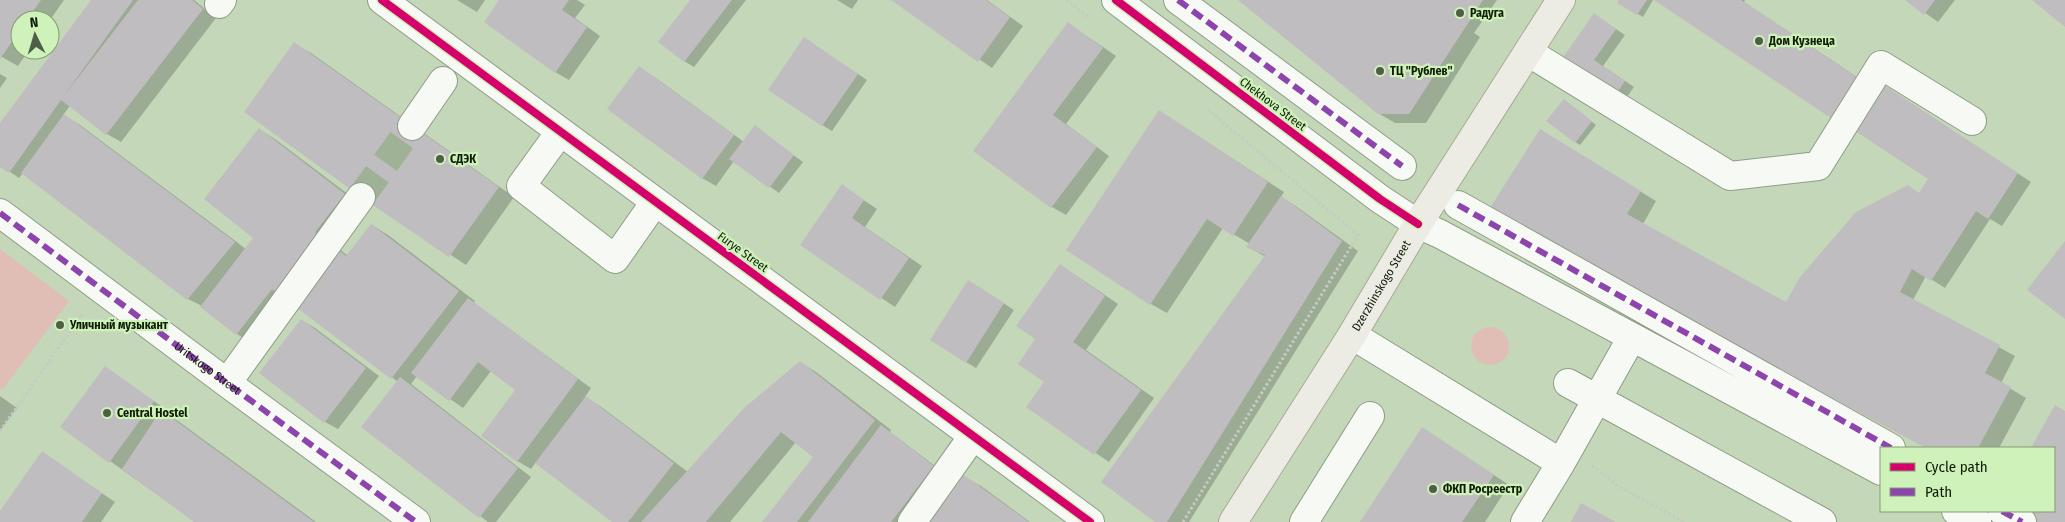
<svg xmlns="http://www.w3.org/2000/svg" width="2065" height="522" viewBox="0 0 2065 522" font-family="'Fira Sans Condensed',sans-serif">
	<style>
		.green { fill: #e1beb5 }
		.shadow { fill: #0003 }
		.building { fill: #c0bdc1 }
		.lines { fill: none; stroke-linecap: round; stroke-linejoin: round }
		.minor-tunnel { stroke: #a0b296; stroke-width: 28; stroke-dasharray: 28 14; stroke-linecap: butt }
		.minor-casing { stroke: #8f9d86; stroke-width: 30 }
		.major-casing { stroke: #a6aa92; stroke-width: 30 }
		.path { stroke: #c5cbc2; stroke-width: 3; stroke-dasharray: 2.5 2.5; stroke-linecap: butt }
		.minor { stroke: #f6f9f4; stroke-width: 28 }
		.major { stroke: #edece4; stroke-width: 28 }
		.quiet { stroke: #8e44ad; stroke-width: 6; stroke-dasharray: 12 6; stroke-linecap: butt }
		.cycleway-casing { stroke: #cef2b9; stroke-width: 11 }
		.cycleway { stroke: #d6006c; stroke-width: 8 }
		.poi-dot { fill: #4f5e46; stroke: #cef2b9; stroke-width: 2 }
		.labels { text-anchor: middle; dominant-baseline: central; stroke-width: 4.5; stroke-linejoin: round; paint-order: stroke }
		.poi-label { font-size: 12px; font-weight: bold; fill: #101d08; stroke: #cef2b9; text-anchor: start }
		.street-label { font-size: 12px; fill: #101d08; stroke: #cef2b9 }
	</style>
	<rect width="100%" height="100%" fill="#c4d7b9"/>
	<path class="green" d="M0,249L69,301L2,390L0,388Z
		M1471 346a19 19 0 1 1 38 0a19 19 0 1 1-38 0Z"/>
	<path class="shadow" d="M0,0H64L50,20H20V50H29L18,66L0,56Z
		M92,0H194L216,18L121,142L107,134L70,106L63,115L80,125L246,249L255,237L259,129L275,139L361,204L331,242L348,256L372,225L388,235L475,301L474,303L591,388L585,397L600,406L688,472L800,362L816,372L891,430L890,432L947,475L911,522H764L814,457L796,442L730,522H615L536,462L531,469L517,461V390L491,371L463,408L417,376L411,384L531,477L496,522H488L363,427L398,382L288,299L253,344L237,334L202,306L188,299L23,173L19,178L0,165V125Z
		M457,0H485L477,12Z
		M501,0H577L585,5L575,18L600,36L569,80L555,72Z
		M692,0H746L694,67L684,61Z
		M837,0H858L852,9Z
		M893,0H987L1023,26L992,68Z
		M1240,0H1497L1474,33L1480,37L1426,123H1395L1378,113Z
		M1620,0H1653L1643,17L1619,3Z
		M1655,0H1745L1744,2L1872,87L1889,89L2031,182L2002,226L1990,219L1945,288L1926,276L1913,300L2015,356L2001,383L2026,398L1999,448H1928L1829,396L1508,217L1556,140L1656,201L1643,224L1798,310L1920,194L1929,179Z
		M1907,0H1955L1938,22Z
		M1604,21L1625,35L1603,66L1634,87L1622,104L1561,63Z
		M1069,24L1116,56L1066,124L1109,156L1066,215L1052,207L975,151Z
		M294,44L311,53L514,197L466,265L362,196Z
		M814,45L867,80L832,131L822,125Z
		M639,68L653,76L744,142L755,127L803,162L779,193L734,161L716,186L702,178Z
		M0,74L7,78L0,88Z
		M1569,104L1596,125L1580,145L1575,142Z
		M1175,121L1284,192L1281,197L1297,207L1358,251L1189,522H1157L1266,257L1248,247L1250,244L1223,228L1167,313L1151,304Z
		M842,186L877,209L865,227L922,266L895,307L802,245Z
		M1074,274L1118,304L1086,350L1154,398L1109,462L1028,407L1046,382Z
		M979,287L1014,310L976,368L966,362Z
		M301,320L315,328L379,376L338,429L325,422Z
		M105,368L167,410L164,413L178,421L316,522H196L62,427Z
		M0,396L17,408L0,431Z
		M2056,407L2065,412V522H2037L2017,511H2054V448H2032Z
		M1438,438L1509,485L1485,522H1361Z
		M42,453L115,502L101,522H0V513Z
		M964,477L981,486L1030,522H931Z"/>
	<path class="building" d="M0,0H41L27,20H20V30L0,59Z
		M91,0H133L63,97L138,0H192L203,9L106,135L61,100L9,173L0,167V123Z
		M499,0H569L562,10L587,27L555,73L484,22Z
		M690,0H732L684,62L658,42Z
		M891,0H986L1010,17L978,62Z
		M1238,0H1483L1409,114H1378Z
		M1619,0H1647L1637,15L1617,3Z
		M1654,0H1741L1864,82L1837,122Z
		M1905,0H1935L1924,15Z
		M2032,0H2065V27Z
		M1594,13L1616,29L1594,60L1625,81L1612,100L1559,63Z
		M1068,22L1103,48L1053,115L1097,147L1051,208L973,151Z
		M804,37L858,74L822,126L768,90Z
		M294,42L499,187L449,257L361,197L244,112Z
		M639,66L734,135L702,179L607,109Z
		M1875,79L2018,173L1988,219L1976,211L1931,281L1912,269L1900,292L2000,345L1985,373L2011,387L1978,448H1926L1811,387L1490,208L1540,129L1641,191L1627,214L1786,302L1800,277L1856,212L1908,185L1919,193L1928,179L1845,124Z
		M1564,99L1592,121L1575,143L1546,121Z
		M1159,110L1268,182L1233,236L1207,219L1150,305L1066,250Z
		M64,114L235,242L187,300L21,173Z
		M755,125L794,155L769,188L729,159Z
		M259,128L345,194L315,232L346,256L371,224L459,291L391,379L272,289L236,335L200,307L253,238L204,199Z
		M842,184L864,200L852,218L909,258L880,300L800,245Z
		M1281,196L1342,241L1167,522H1155L1101,482L1265,255L1246,247Z
		M2065,241V319L2027,290Z
		M1060,264L1105,296L1073,342L1141,390L1094,455L1026,407L1044,382L1018,364L1035,339L1016,326Z
		M968,280L1004,303L966,363L930,340Z
		M468,298L578,379L517,462L481,436L515,390L478,362L449,401L411,373Z
		M301,319L366,368L324,423L259,373Z
		M800,361L875,420L797,522H762L813,457L781,432L706,522H641L744,408Z
		M105,366L154,401L109,463L60,427Z
		M400,377L518,468L479,518L361,427Z
		M586,396L674,463L628,522H612L535,463Z
		M2055,405L2065,411V522H2034L2015,511H2054V448H2031Z
		M161,410L314,522H194L122,469Z
		M881,425L934,466L891,522H808Z
		M1422,427L1494,475L1462,522H1360Z
		M42,451L102,493L82,522H0V511Z
		M964,475L1029,522H930Z
		M1581,503L1616,522H1571Z"/>
	<g class="lines">
		<path class="minor-tunnel" d="M361,197L412,126"/>
		<g class="minor-casing">
			<path id="minor" d="M382,0L1090,522
				M1116,0L1380,199L1418,224L1440,234L1632,337
				M1178,0L1402,166
				M219,4L222,0
				M1528,52L1730,176L1818,166L1881,65L1972,121
				M412,126L443,81
				M560,132L521,186L615,259L655,202
				M1458,205L1891,448
				M0,213L227,383L416,522
				M1352,335L1561,463L1525,522
				M227,383L361,197
				M1568,383L1822,522
				M1561,463L1632,337L1881,471
				M1956,511L1977,522
				M2002,511L2022,522
				M912,522L973,436
				M1304,522L1370,416"/>
		</g>
		<g class="major-casing">
			<g id="major">
				<path id="s1" d="M1233,522L1352,335L1418,224L1561,0"/>
			</g>
		</g>
		<path class="path" d="M1066,0L1091,19
			M0,431L83,313
			M1592,466L1618,486L1684,522
			M1183,522L1358,235L1206,108"/>
		<use href="#minor" class="minor"/>
		<use href="#major" class="major"/>
		<g class="quiet">
			<path d="M1178,0L1402,166"/>
			<path d="M1458,205L1891,448"/>
			<path id="s2" d="M0,213L227,383L416,522"/>
			<path d="M2002,511L2022,522"/>
		</g>
		<g class="cycleway-casing">
			<path id="cycleway" d="M382,0L1090,522
				M1116,0L1380,199L1418,224"/>
		</g>
		<use href="#cycleway" class="cycleway"/>
	</g>
	<g class="poi-dot">
		<circle cx="1460" cy="13" r="5"/>
		<circle cx="1759" cy="41" r="5"/>
		<circle cx="1380" cy="71" r="5"/>
		<circle cx="440" cy="159" r="5"/>
		<circle cx="60" cy="325" r="5"/>
		<circle cx="107" cy="413" r="5"/>
		<circle cx="1433" cy="489" r="5"/>
	</g>
	<g class="labels">
		<g class="poi-label">
			<text x="1470" y="13">Радуга</text>
			<text x="1769" y="41">Дом Кузнеца</text>
			<text x="1390" y="71">ТЦ "Рублев"</text>
			<text x="450" y="159">СДЭК</text>
			<text x="70" y="325">Уличный музыкант</text>
			<text x="117" y="413">Central Hostel</text>
			<text x="1443" y="489">ФКП Росреестр</text>
		</g>
		<g class="street-label">
			<text transform="translate(1273 104) rotate(37)">Chekhova Street</text>
			<text transform="translate(743 252) rotate(36)">Furye Street</text>
			<text stroke="none"><textPath href="#s1" startOffset="279">Dzerzhinskogo Street</textPath></text>
			<text stroke="none"><textPath href="#s2" startOffset="259">Uritskogo Street</textPath></text>
		</g>
	</g>
	<rect x="1880" y="447" width="175" height="65" fill="#cef2b9" stroke="#829d72"/>
	<rect x="1890" y="463" width="25" height="8" fill="#d6006c" stroke="#829d72"/>
	<text x="1925" y="472" font-size="15" fill="#101d08">Cycle path</text>
	<rect x="1890" y="488" width="25" height="8" fill="#8e44ad" stroke="#829d72"/>
	<text x="1925" y="497" font-size="15" fill="#101d08">Path</text>
	<g transform="translate(35 35) rotate(355)"><circle r="24" fill="#cef2b9" stroke="#829d72"/>
	<path d="M0-4L9 19L0 12L-9 19Z" fill="#4f5e46"/>
	<text y="-8" font-size="14" font-weight="bold" text-anchor="middle" fill="#101d08">N</text>
	</g>
</svg>
